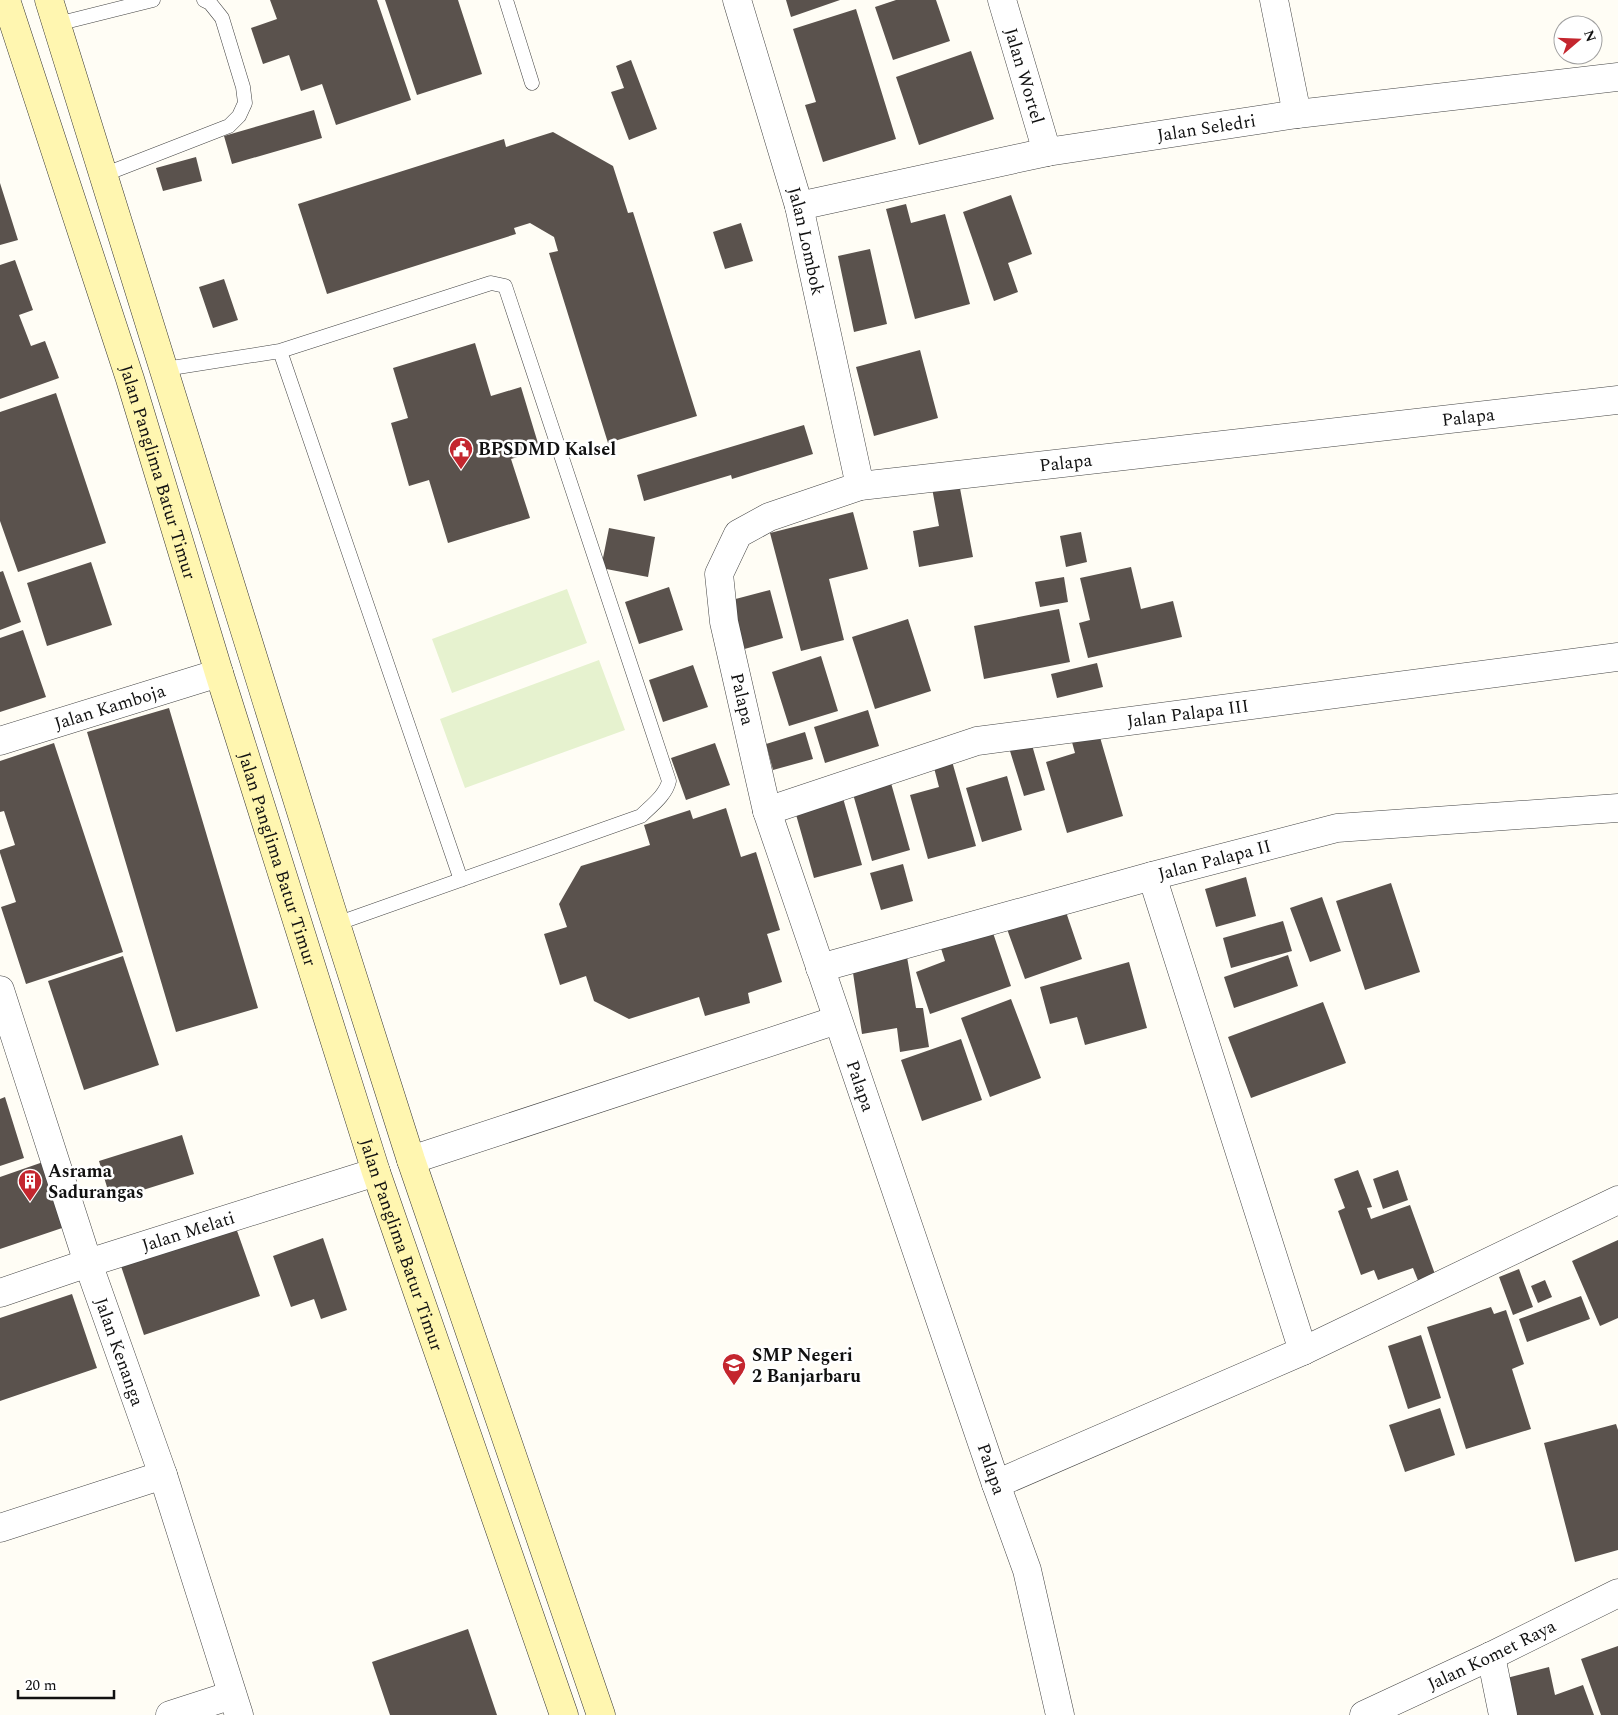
<svg xmlns="http://www.w3.org/2000/svg" width="1618" height="1715" viewBox="0 0 1618 1715" font-family="Spectral,serif">
	<style>
		.pitch { fill: #e6f2cf }
		.building { fill: #5a524d }
		.lines { fill: none; stroke-linecap: round; stroke-linejoin: round }
		.lane-casing { stroke: #444; stroke-width: 15 }
		.street-casing { stroke: #444; stroke-width: 29 }
		.secondary-casing { stroke: #333; stroke-width: 29 }
		.lane { stroke: #fff; stroke-width: 14 }
		.street { stroke: #fff; stroke-width: 28 }
		.secondary { stroke: #fff6b0; stroke-width: 28 }
		.labels { text-anchor: middle; dominant-baseline: central; stroke-width: 5; stroke-linejoin: round; paint-order: stroke }
		.street-label { font-size: 18px; fill: #111; stroke: #fff }
		.poi-label { font-size: 18px; font-weight: bold; fill: #111; stroke: #fff; text-anchor: start }
	</style>
	<rect width="100%" height="100%" fill="#fffdf5"/>
	<path class="pitch" d="M567,589L587,643L452,693L432,639Z
		M599,660L625,730L465,788L440,719Z"/>
	<path class="building" d="M270,0H377L411,100L336,125L322,84L301,91L289,55L263,64L251,28L277,19Z
		M385,0H458L482,74L417,95Z
		M786,0H840L791,17Z
		M896,0H936L950,41L893,60L875,7Z
		M856,9L896,139L823,162L805,105L816,102L793,29Z
		M971,51L994,119L919,145L896,77Z
		M631,60L657,129L629,140L611,92L624,88L616,66Z
		M314,110L322,138L232,164L224,136Z
		M553,132L613,166L628,213L633,212L697,416L608,443L549,253L558,251L554,237L530,223L514,228L516,234L327,294L298,204L504,139L506,147Z
		M196,157L202,181L163,191L156,168Z
		M0,183L18,240L0,245Z
		M1011,195L1032,254L1008,263L1018,292L994,301L963,212Z
		M906,204L911,223L945,214L970,304L915,319L886,209Z
		M741,223L753,261L725,269L713,232Z
		M870,249L887,324L854,332L838,256Z
		M15,260L33,310L19,315L31,346L45,341L59,378L0,399V265Z
		M224,279L238,320L213,328L199,287Z
		M475,343L491,396L521,387L540,450L511,459L530,518L448,543L429,480L409,486L391,423L408,418L393,368Z
		M920,350L938,418L874,436L856,367Z
		M56,393L106,543L18,572L0,521V412Z
		M804,425L813,454L732,479L731,475L644,501L637,475Z
		M959,483L973,557L919,567L913,531L939,526L932,488Z
		M853,512L868,569L829,579L844,640L801,651L770,533Z
		M609,528L655,537L648,577L601,568Z
		M1081,532L1087,562L1066,567L1060,536Z
		M91,562L112,625L47,646L27,583Z
		M1131,567L1141,609L1173,601L1182,637L1088,658L1079,623L1090,620L1080,578Z
		M3,571L21,622L0,630V572Z
		M1064,577L1068,602L1040,607L1035,582Z
		M669,587L683,630L639,644L625,602Z
		M770,590L783,638L741,650L728,601Z
		M1059,609L1070,662L984,679L974,626Z
		M908,619L931,691L875,709L852,637Z
		M23,630L46,697L0,712V638Z
		M821,656L838,711L789,726L772,672Z
		M1097,663L1103,687L1057,698L1051,674Z
		M693,665L708,707L663,722L649,680Z
		M169,708L258,1008L176,1032L87,732Z
		M868,710L879,746L825,763L814,727Z
		M1097,727L1123,816L1067,833L1046,762L1075,753L1070,735Z
		M805,732L813,759L773,770L766,744Z
		M54,743L123,952L26,984L1,907L16,902L0,853V850L15,845L4,811L0,812V761Z
		M715,743L730,785L686,800L671,758Z
		M1032,745L1045,790L1024,796L1010,751Z
		M950,754L976,846L928,859L910,795L939,787L932,760Z
		M889,776L910,850L872,861L851,787Z
		M1007,776L1022,830L982,842L966,788Z
		M841,791L862,865L814,878L793,804Z
		M726,808L741,857L756,852L780,930L767,934L782,982L748,993L750,1003L705,1016L699,997L629,1019L594,1001L586,976L560,985L544,934L567,927L559,904L581,866L650,845L644,825L690,810L693,819Z
		M903,864L913,901L881,910L870,873Z
		M1246,877L1256,916L1216,927L1205,889Z
		M1391,883L1420,972L1365,990L1336,901Z
		M1322,897L1341,951L1310,962L1290,908Z
		M1065,909L1082,959L1025,979L1007,929Z
		M1283,921L1292,951L1231,968L1223,938Z
		M990,924L1011,986L930,1014L916,972L945,961L939,942Z
		M1288,955L1298,986L1234,1008L1224,977Z
		M123,956L159,1065L84,1090L48,981Z
		M907,957L916,1008H923L929,1047L900,1052L897,1028L862,1034L852,966Z
		M1129,962L1147,1028L1085,1045L1077,1017L1050,1024L1040,987Z
		M1011,999L1041,1078L990,1097L961,1018Z
		M1323,1002L1346,1063L1251,1098L1228,1037Z
		M961,1039L982,1100L922,1121L901,1060Z
		M5,1097L24,1158L0,1166V1099Z
		M182,1135L194,1174L111,1200L99,1161Z
		M46,1161L68,1226L0,1249V1177Z
		M1358,1170L1372,1207L1367,1208L1371,1219L1410,1205L1436,1277L1419,1283L1413,1268L1378,1280L1374,1270L1361,1275L1338,1211L1345,1208L1334,1179Z
		M1398,1170L1408,1200L1383,1209L1373,1179Z
		M235,1225L260,1296L144,1335L120,1263Z
		M323,1238L347,1310L321,1319L314,1299L291,1307L273,1256Z
		M1618,1240V1318L1600,1326L1572,1261Z
		M1519,1269L1533,1307L1513,1315L1499,1277Z
		M1545,1280L1552,1297L1538,1303L1531,1286Z
		M72,1294L97,1368L0,1401V1318Z
		M1581,1296L1590,1319L1527,1342L1519,1319Z
		M1491,1307L1494,1314L1506,1310L1524,1364L1512,1369L1531,1429L1466,1449L1427,1327Z
		M1421,1335L1441,1398L1408,1409L1388,1346Z
		M1440,1408L1455,1455L1405,1472L1389,1425Z
		M1616,1424L1618,1430V1550L1575,1562L1544,1443Z
		M468,1629L497,1715H390L372,1662Z
		M1618,1646V1715H1601L1581,1659Z
		M1549,1667L1555,1695L1583,1685L1594,1715H1508L1499,1680Z"/>
	<g class="lines">
		<g class="lane-casing">
			<path id="lane" d="M506,0L532,83
				M57,24L153,0
				M103,175L229,126L239,116L245,103L243,87L222,18L210,3L204,0
				M280,351L461,880
				M165,369L280,351L491,283L505,286L669,781C666,795 651,806 641,816L336,924"/>
		</g>
		<g class="street-casing">
			<g id="street">
				<path id="s1" d="M737,0L799,206L860,486"/>
				<path id="s2" d="M1002,0L1047,152"/>
				<path d="M1274,0L1297,114"/>
				<path id="s3" d="M799,206L1047,152L1297,114L1618,77"/>
				<path id="s4" d="M0,741L219,673"/>
				<path id="s5" d="M767,811L977,741L1618,657"/>
				<path d="M1152,876L1303,1351"/>
				<path id="s6" d="M820,968L1152,876L1337,828L1618,808"/>
				<path id="s7" d="M0,990L88,1263L163,1475L239,1715"/>
				<path d="M411,1160L837,1020"/>
				<path id="s8" d="M0,1293L88,1263L376,1172"/>
				<path d="M996,1484L1303,1351L1618,1200"/>
				<path d="M0,1528L163,1475"/>
				<path d="M1491,1656L1503,1715"/>
				<path d="M170,1715L232,1695"/>
				<path id="s9" d="M1060,1715L1027,1570L996,1484L767,811L724,622L719,574L738,534L769,517L860,486L1618,400"/>
				<path id="s10" d="M1364,1715L1491,1656L1618,1593"/>
			</g>
		</g>
		<g class="secondary-casing">
			<g id="secondary">
				<path id="s11" d="M6,0L130,379L219,673L376,1172L564,1715"/>
				<path d="M49,0L330,905L411,1160L601,1715"/>
			</g>
		</g>
		<use href="#lane" class="lane"/>
		<use href="#street" class="street"/>
		<use href="#secondary" class="secondary"/>
	</g>
	<defs>
		<g id="civic-pin" transform="scale(1.25)"><path d="M0 17L-7.5 6A9.5 9.5 0 1 1 7.5 6Z" fill="#c4262e" stroke="#fff"/><path d="M-.6-6.5H3V-4.5H.6V-3L4-1V1h2V6H-6V1h2V-1L-.6-3ZM-1.2 2.5V6h2.4V2.5Z" fill="#fff"/></g>
		<g id="building-pin" transform="scale(1.25)"><path d="M0 17L-7.5 6A9.5 9.5 0 1 1 7.5 6Z" fill="#c4262e" stroke="#fff"/><path d="M-4-6H4V6H1V3H-1V6H-4ZM-2.5-4.3h1.7v1.8h-1.7ZM.8-4.3h1.7v1.8H.8ZM-2.5-1h1.7V.8h-1.7ZM.8-1h1.7V.8H.8Z" fill="#fff"/></g>
		<g id="school-pin" transform="scale(1.25)"><path d="M0 17L-7.5 6A9.5 9.5 0 1 1 7.5 6Z" fill="#c4262e" stroke="#fff"/><path d="M0-5L7-2L0 1L-7-2ZM-4 1L0 2.5L4 1V4Q0 6-4 4Z" fill="#fff"/></g>
	</defs>
	<g fill-rule="evenodd">
		<use href="#civic-pin" x="461" y="449"/>
		<use href="#building-pin" x="30" y="1181"/>
		<use href="#school-pin" x="734" y="1365"/>
	</g>
	<g class="labels">
		<g class="street-label">
			<text stroke="none"><textPath href="#s2" startOffset="79">Jalan Wortel</textPath></text>
			<text stroke="none"><textPath href="#s3" startOffset="415">Jalan Seledri</textPath></text>
			<text stroke="none"><textPath href="#s1" startOffset="251">Jalan Lombok</textPath></text>
			<text stroke="none"><textPath href="#s9" startOffset="1981">Palapa</textPath></text>
			<text stroke="none"><textPath href="#s9" startOffset="1576">Palapa</textPath></text>
			<text stroke="none"><textPath href="#s11" startOffset="496">Jalan Panglima Batur Timur</textPath></text>
			<text transform="translate(742 699) rotate(77)">Palapa</text>
			<text stroke="none"><textPath href="#s4" startOffset="115">Jalan Kamboja</textPath></text>
			<text stroke="none"><textPath href="#s5" startOffset="434">Jalan Palapa III</textPath></text>
			<text stroke="none"><textPath href="#s11" startOffset="901">Jalan Panglima Batur Timur</textPath></text>
			<text stroke="none"><textPath href="#s6" startOffset="409">Jalan Palapa II</textPath></text>
			<text transform="translate(860 1086) rotate(71)">Palapa</text>
			<text stroke="none"><textPath href="#s8" startOffset="198">Jalan Melati</textPath></text>
			<text stroke="none"><textPath href="#s11" startOffset="1306">Jalan Panglima Batur Timur</textPath></text>
			<text stroke="none"><textPath href="#s7" startOffset="381">Jalan Kenanga</textPath></text>
			<text transform="translate(991 1469) rotate(71)">Palapa</text>
			<text stroke="none"><textPath href="#s10" startOffset="141">Jalan Komet Raya</textPath></text>
		</g>
		<g class="poi-label">
			<text x="478" y="449">BPSDMD Kalsel</text>
			<text x="48" y="1171">Asrama<tspan x="48" dy="21">Sadurangas</tspan></text>
			<text x="752" y="1355">SMP Negeri<tspan x="752" dy="21">2 Banjarbaru</tspan></text>
		</g>
	</g>
	<g transform="translate(1578 40) rotate(71)"><circle r="24" fill="#ffffff" stroke="#a0a0a0"/>
	<path d="M0-4L9 19L0 12L-9 19Z" fill="#c4262e"/>
	<text y="-8" font-size="14" font-weight="bold" text-anchor="middle" fill="#111111">N</text>
	</g>
	<path d="M18 1690v8h96v-8" fill="none" stroke="#111111" stroke-width="2.5"/>
	<text x="25" y="1690" font-size="15" fill="#111111" stroke="#ffffff" stroke-width="4" paint-order="stroke">20 m</text>
</svg>
